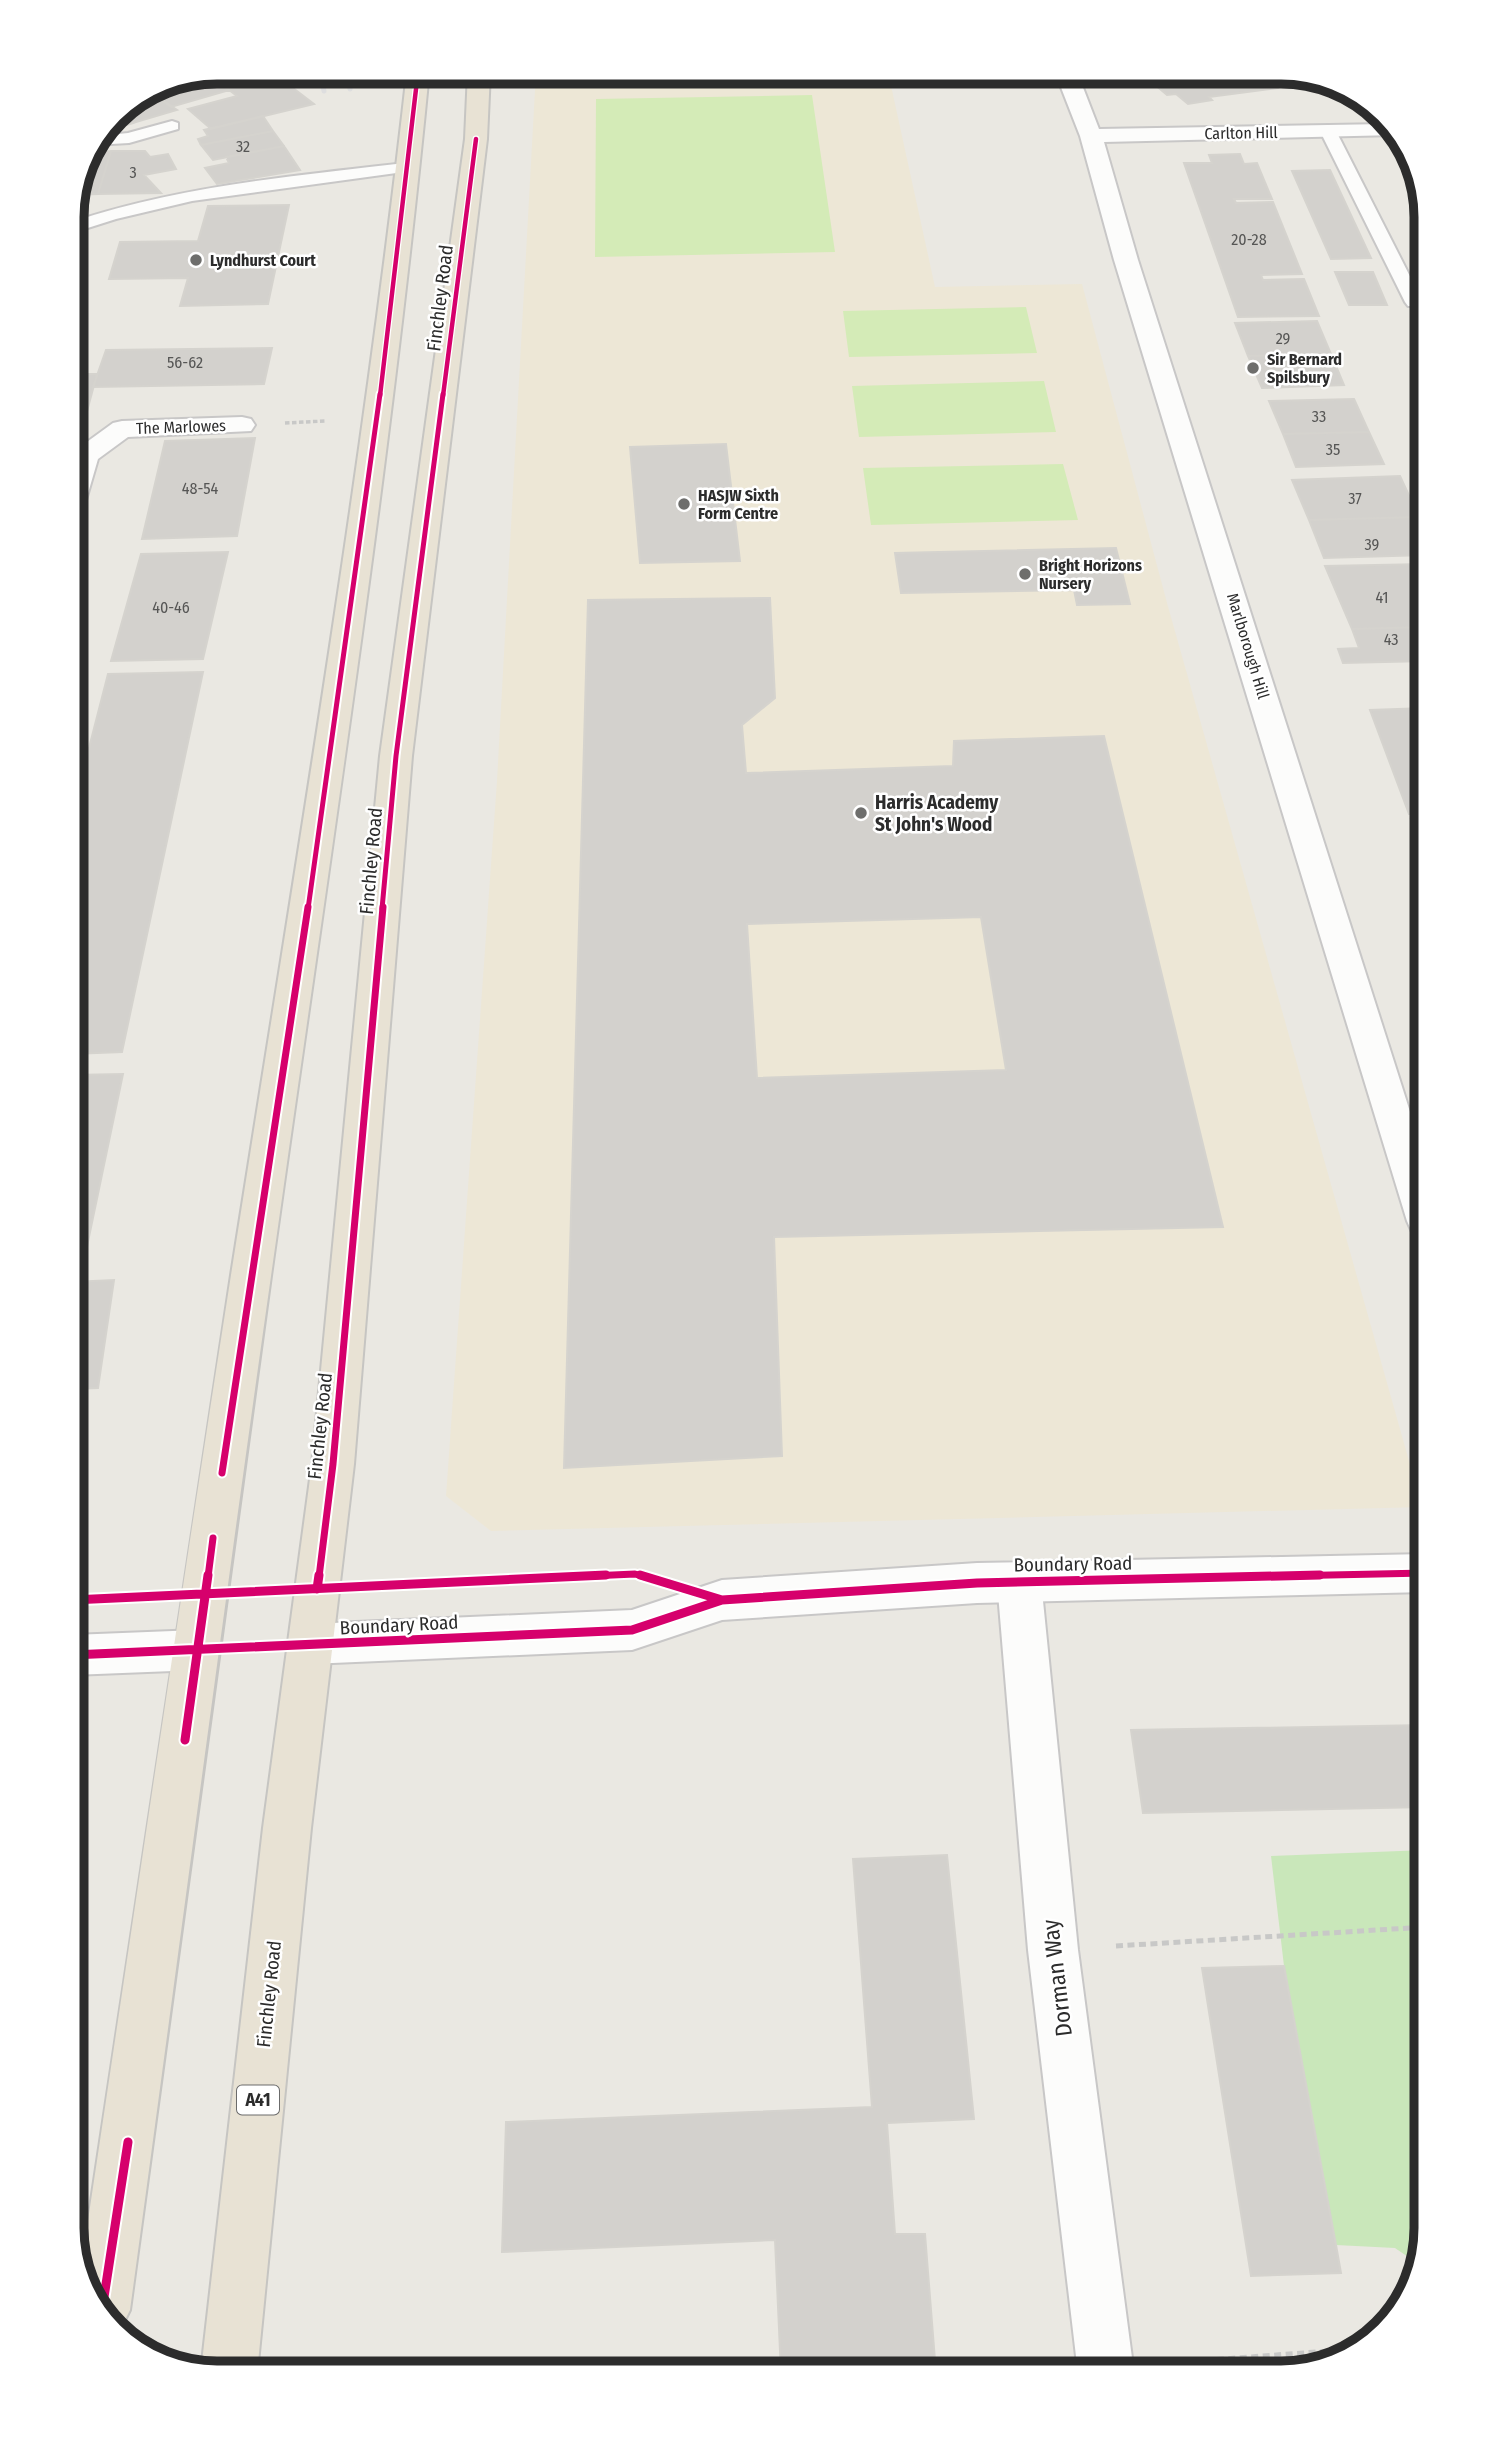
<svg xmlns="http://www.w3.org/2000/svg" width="1498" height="2445" viewBox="0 0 1498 2445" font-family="'Fira Sans Condensed',sans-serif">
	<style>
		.education { fill: #ede7d6 }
		.green { fill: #c9e7ba }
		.pitch { fill: #d4ebb7 }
		.building { fill: #d3d1cd; stroke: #d5d3ce; stroke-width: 2; fill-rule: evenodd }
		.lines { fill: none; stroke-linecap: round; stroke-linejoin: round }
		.service-casing { stroke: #c8c7c7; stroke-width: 4 }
		.minor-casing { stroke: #c8c7c7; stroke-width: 4 }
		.tertiary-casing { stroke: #c8c7c7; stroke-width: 4 }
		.trunk-casing { stroke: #c6c5c2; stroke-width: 4 }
		.path-far1 { stroke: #c8c8c7; stroke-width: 3.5; stroke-dasharray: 4.5 2.5; stroke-linecap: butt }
		.path { stroke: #c8c8c7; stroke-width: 5; stroke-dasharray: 7 4.5; stroke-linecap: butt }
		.service { fill: #fcfcfb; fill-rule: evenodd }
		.minor { fill: #fcfcfb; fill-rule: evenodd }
		.tertiary { fill: #fcfcfb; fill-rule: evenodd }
		.trunk { fill: #e8e2d4; fill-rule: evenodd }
		.rail-casing { stroke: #dededf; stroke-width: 5 }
		.rail { stroke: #fff; stroke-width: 3.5; stroke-dasharray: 10; stroke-linecap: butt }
		.cycleway-far3-casing { stroke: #fff; stroke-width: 7 }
		.cycleway-far2-casing { stroke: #fff; stroke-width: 9 }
		.cycleway-far1-casing { stroke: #fff; stroke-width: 11 }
		.cycleway-casing { stroke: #fff; stroke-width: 13 }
		.cycleway-far3 { stroke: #d6006c; stroke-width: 4.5 }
		.cycleway-far2 { stroke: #d6006c; stroke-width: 5 }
		.cycleway-far1 { stroke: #d6006c; stroke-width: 7 }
		.cycleway { stroke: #d6006c; stroke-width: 9 }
		.poi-dot { fill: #6e6e6c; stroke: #fff; stroke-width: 2.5 }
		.labels { text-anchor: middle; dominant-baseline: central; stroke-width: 5; stroke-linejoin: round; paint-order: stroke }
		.far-street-label { font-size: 16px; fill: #2c2c2c; stroke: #fff }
		.number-label { font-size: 16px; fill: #565655 }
		.far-poi-label { font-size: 16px; font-weight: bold; fill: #2c2c2c; stroke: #fff; text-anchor: start }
		.shield { fill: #fff; stroke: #6b6b6b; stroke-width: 2 }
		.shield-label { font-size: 18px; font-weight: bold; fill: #2c2c2c }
		.street-label { font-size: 19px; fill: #2c2c2c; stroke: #fff }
		.poi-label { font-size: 19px; font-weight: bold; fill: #2c2c2c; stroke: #fff; text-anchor: start }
		.near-street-label { font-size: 23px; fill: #2c2c2c; stroke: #fff }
		.rim { fill: none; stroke: #2c2c2c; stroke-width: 9 }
	</style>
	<rect width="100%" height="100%" fill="#eae8e2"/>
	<path class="education" d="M536,72H888L935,287L1082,284L1167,603L1422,1507L491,1531L446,1496L497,781Z"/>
	<path class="green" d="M1426,1850V2228L1417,2263L1395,2248L1336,2245L1284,1966L1271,1856Z"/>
	<path class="pitch" d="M812,95L835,252L595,257L596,99Z
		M1026,307L1037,353L849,357L843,311Z
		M1044,381L1056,432L859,437L852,386Z
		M1063,464L1078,520L871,525L863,468Z"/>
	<path class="building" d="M265,72H272L314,104L211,129L188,109L237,96L221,84Z
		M1174,72H1265L1273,78L1265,79L1277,88L1209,97L1212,100L1188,104L1176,94L1167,95L1146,77Z
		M214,79L229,90L171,107L156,96Z
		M156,96L177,110L133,123L118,112L131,103Z
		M118,112L133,123L103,132L115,114Z
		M263,116L273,131L201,145L198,139L208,136L204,130Z
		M273,131L284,146L213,160L201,145Z
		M284,146L300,170L217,184L205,168L229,163L226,157Z
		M111,151L98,194L75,195L83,161L89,152Z
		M111,151H145L150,157L168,154L176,169L144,175L161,193L98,194Z
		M1240,154L1244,164L1257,163L1272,199H1234L1236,203L1273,202L1302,274L1261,275L1263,280L1304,279L1319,316L1238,317L1184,163H1212L1209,155Z
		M1401,156H1412L1420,192Z
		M1330,170L1371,258L1331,259L1292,171Z
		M289,205L268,304L180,306L188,278L109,279L120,242L198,241L208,206Z
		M1335,272H1373L1387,305H1349Z
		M1317,321L1331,354L1248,356L1235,323Z
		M272,348L264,384L93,387L106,350Z
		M1331,354L1344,385L1262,388L1248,356Z
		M72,374H97L86,415L72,416Z
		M1354,399L1369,432L1283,434L1269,401Z
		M1369,432L1384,464L1296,467L1283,434Z
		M255,438L237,536L142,539L165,441Z
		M726,444L740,561L640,563L630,447Z
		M1400,476L1419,517L1309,520L1292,480Z
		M1419,517L1426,533V555L1324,558L1309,520Z
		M1116,548L1130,604L1077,605L1074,590L901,593L895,553Z
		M228,552L203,659L111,661L141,554Z
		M1426,564V627L1352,629L1325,566Z
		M770,598L775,698L742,725L746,773L953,766L954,741L1104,736L1223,1227L774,1237L782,1456L564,1468L588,600ZM981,917L1006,1070L757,1078L747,924Z
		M1426,627V661L1343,663L1338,649L1359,648L1352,629Z
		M203,672L122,1052L72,1054V814L108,674Z
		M1426,708V814H1409L1370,710Z
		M1426,818V859L1411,819Z
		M123,1074L85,1256L72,1257V1075Z
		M114,1280L98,1388L72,1389V1282Z
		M1426,1725V1807L1143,1813L1131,1730Z
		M947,1855L974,2119L887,2123L895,2234H925L936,2373H781L775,2240L502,2252L506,2122L872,2107L853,1859Z
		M1284,1966L1336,2245L1341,2273L1251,2276L1202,1968Z"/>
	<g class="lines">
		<g class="service-casing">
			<path id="service" d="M172,121L178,123V129L129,143L94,145L100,136L128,133Z
				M1328,126L1336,131L1423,302L1420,306H1408L1405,302L1320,131Z
				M405,163L411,165V171L192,201L116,219L72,233V222C180,186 293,176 405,163Z"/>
		</g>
		<g class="minor-casing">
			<path id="minor" d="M1055,72H1077L1099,129L1386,124L1396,135L1104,142L1138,260L1426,1162V1236L1412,1232L1407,1221L1114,260L1080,136Z
				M242,417L251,419L255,425L251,431L128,437L98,459L86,500L82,506L72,508V447H80L113,423L122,421Z
				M1019,1562L1035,1567L1041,1581L1078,1950L1134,2373H1078L1028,1950L997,1581L1003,1567Z
				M198,1630L214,1636L220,1650L214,1664L198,1670L72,1675V1635Z"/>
		</g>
		<g class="tertiary-casing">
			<path id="tertiary" d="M1426,1554V1592L977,1603L722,1620L632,1650L310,1664L294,1658L288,1644L294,1630L310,1624L632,1610L722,1580L977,1563Z"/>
		</g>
		<g class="trunk-casing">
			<path id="trunk" d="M407,72H429C390,475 327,875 271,1276C222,1620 177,1965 130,2310L120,2330L87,2293L81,2267C131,1936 179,1605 231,1275C294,874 362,475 407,72Z
				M468,72H490L487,139L412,756L354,1464L311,1828L257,2373H208L201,2371L263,1828L312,1464L380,756L465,139Z"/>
		</g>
		<path class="path-far1" d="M285,423L325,421"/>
		<path class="path" d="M1116,1946L1426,1927
			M1171,2363L1355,2349"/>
		<use href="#service" class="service"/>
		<use href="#minor" class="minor"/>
		<use href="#tertiary" class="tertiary"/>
		<use href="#trunk" class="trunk"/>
		<g class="rail-casing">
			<path id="rail" d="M320,72L324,91
				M346,72L350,89"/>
		</g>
		<use href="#rail" class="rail"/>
		<g class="cycleway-far3-casing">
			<path id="cycleway-far3" d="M380,396L418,72
				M443,396L476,139"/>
		</g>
		<g class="cycleway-far2-casing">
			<path id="cycleway-far2" d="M308,909L380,394
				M382,909L396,756L443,394"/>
		</g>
		<g class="cycleway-far1-casing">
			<path id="cycleway-far1" d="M222,1473L308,907
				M208,1577L213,1538
				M319,1577L333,1464L383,907
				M568,1577L635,1574L645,1577
				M1241,1577L1426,1573"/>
		</g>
		<g class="cycleway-casing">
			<path id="cycleway" d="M640,1575L722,1600
				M317,1589L319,1575
				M72,1600L606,1575
				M72,1655L632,1630L722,1600L977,1583L1320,1575
				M185,1740L208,1575
				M102,2310L128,2142"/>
		</g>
		<use href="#cycleway-far3" class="cycleway-far3"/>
		<use href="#cycleway-far2" class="cycleway-far2"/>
		<use href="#cycleway-far1" class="cycleway-far1"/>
		<use href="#cycleway" class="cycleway"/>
	</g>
	<g class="poi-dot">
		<circle cx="196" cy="260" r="7"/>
		<circle cx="1253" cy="368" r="7"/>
		<circle cx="684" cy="504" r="7"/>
		<circle cx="1025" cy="574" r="7"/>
		<circle cx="861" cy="813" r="7"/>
	</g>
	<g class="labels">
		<g class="far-street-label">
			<text transform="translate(1241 133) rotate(-1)">Carlton Hill</text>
			<text transform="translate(181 427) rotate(-2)">The Marlowes</text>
			<text transform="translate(1248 646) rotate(73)">Marlborough Hill</text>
		</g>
		<g class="number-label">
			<text x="243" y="146">32</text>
			<text x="133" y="172">3</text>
			<text x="1249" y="239">20-28</text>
			<text x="1283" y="338">29</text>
			<text x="185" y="362">56-62</text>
			<text x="1319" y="416">33</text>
			<text x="1333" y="449">35</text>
			<text x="200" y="488">48-54</text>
			<text x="1355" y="498">37</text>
			<text x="1372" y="544">39</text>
			<text x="1382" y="597">41</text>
			<text x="171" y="607">40-46</text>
			<text x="1391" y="639">43</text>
		</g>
		<g class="far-poi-label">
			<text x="210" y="260">Lyndhurst Court</text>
			<text x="1267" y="359">Sir Bernard<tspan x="1267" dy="18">Spilsbury</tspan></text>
			<text x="698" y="495">HASJW Sixth<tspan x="698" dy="18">Form Centre</tspan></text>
			<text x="1039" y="565">Bright Horizons<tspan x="1039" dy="18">Nursery</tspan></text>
		</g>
		<rect class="shield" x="237" y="2085.5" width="42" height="29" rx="5"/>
		<g class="shield-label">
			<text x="258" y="2100">A41</text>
		</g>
		<g class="street-label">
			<text transform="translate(440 298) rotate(-83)">Finchley Road</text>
			<text transform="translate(371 861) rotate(-85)">Finchley Road</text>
			<text transform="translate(320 1426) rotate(-84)">Finchley Road</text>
			<text transform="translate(1073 1564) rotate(-1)">Boundary Road</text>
			<text transform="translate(399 1625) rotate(-3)">Boundary Road</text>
			<text transform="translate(269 1994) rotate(-84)">Finchley Road</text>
		</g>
		<g class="poi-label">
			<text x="875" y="802">Harris Academy<tspan x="875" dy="22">St John's Wood</tspan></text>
		</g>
		<g class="near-street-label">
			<text transform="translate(1057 1978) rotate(-97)">Dorman Way</text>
		</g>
	</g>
	<path d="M0 0H1498V2445H0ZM217 84H1281A133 133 0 0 1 1414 217V2228A133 133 0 0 1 1281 2361H217A133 133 0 0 1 84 2228V217A133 133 0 0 1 217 84Z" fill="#fff" fill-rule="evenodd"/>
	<path class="rim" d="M217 84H1281A133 133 0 0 1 1414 217V2228A133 133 0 0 1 1281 2361H217A133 133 0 0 1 84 2228V217A133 133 0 0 1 217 84Z"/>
</svg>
